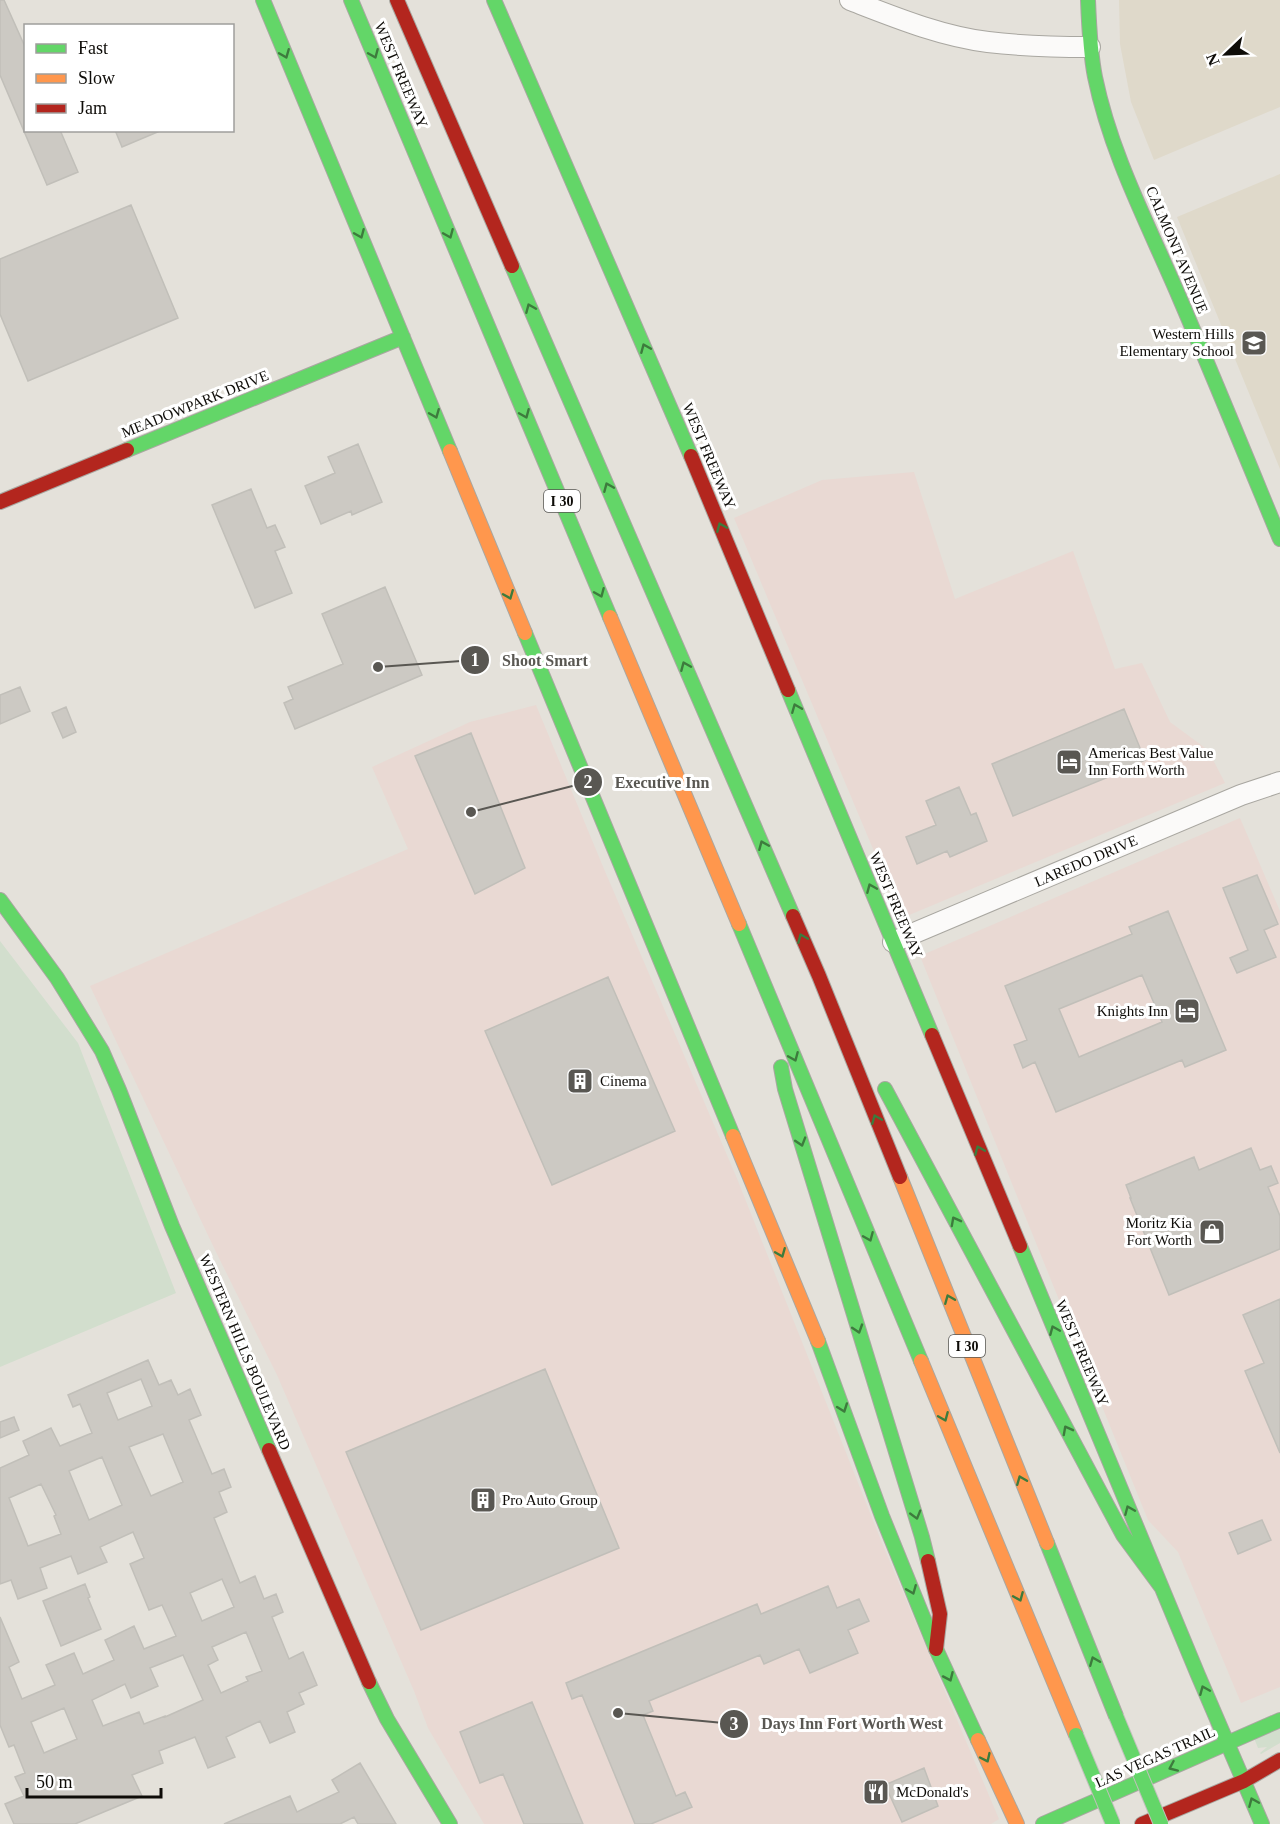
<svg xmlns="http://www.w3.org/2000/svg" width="1280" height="1824" viewBox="0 0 1280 1824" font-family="Georgia,serif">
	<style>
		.commercial { fill: #e9d9d3 }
		.built { fill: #dfd9ca }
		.grass { fill: #d2decd }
		.building { fill: #ccc9c3; stroke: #c1bfb9; stroke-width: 1.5; fill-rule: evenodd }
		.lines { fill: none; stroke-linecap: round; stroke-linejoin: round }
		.street-casing { stroke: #a9a7a1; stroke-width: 22 }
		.fast-casing { stroke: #a9a7a1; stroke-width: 16 }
		.slow-casing { stroke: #a9a7a1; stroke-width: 16 }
		.jam-casing { stroke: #a9a7a1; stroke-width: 16 }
		.street { stroke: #fbfaf9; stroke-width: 20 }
		.fast { stroke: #63d668; stroke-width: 14 }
		.slow { stroke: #ff974d; stroke-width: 14 }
		.jam { stroke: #b3261e; stroke-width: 14 }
		.fast-bridge-casing { stroke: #c1bfbb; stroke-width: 16; stroke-linecap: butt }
		.fast-bridge { stroke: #63d668; stroke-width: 14 }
		.oneway { stroke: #3d7b3d }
		.labels { text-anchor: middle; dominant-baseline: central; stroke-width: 6; stroke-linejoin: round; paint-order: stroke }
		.shield { fill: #fff; stroke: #565552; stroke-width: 1.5 }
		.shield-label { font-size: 14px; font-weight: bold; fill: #0e0c08 }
		.street-label { font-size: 15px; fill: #0e0c08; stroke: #fff }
		.poi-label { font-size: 15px; fill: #0e0c08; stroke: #fff; text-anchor: start }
		.leader { fill: none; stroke: #595752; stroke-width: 2 }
		.callout-dot { fill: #595752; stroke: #fff; stroke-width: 2 }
		.mark-label { font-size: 18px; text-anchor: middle; font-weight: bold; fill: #fff }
		.callout-label { font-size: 16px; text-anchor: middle; font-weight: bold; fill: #595752; stroke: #fff; stroke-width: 6; stroke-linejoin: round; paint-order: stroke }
	</style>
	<rect width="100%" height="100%" fill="#e4e1da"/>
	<path class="commercial" d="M914,472L955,599L1073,551L1115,669L1142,663L1170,722L1208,750L1225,783L902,918L734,518L822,480Z
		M536,705L604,869L736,1176L882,1543L999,1819L991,1824H484L428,1728L414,1691L277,1375L215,1250L90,986L408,849L372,767L470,722Z
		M1240,818L1280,911V1687L1241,1703L1178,1552L1148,1520L920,956Z"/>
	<path class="built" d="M1119,0H1280V107L1154,160L1131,102L1120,44Z
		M1280,174V469L1177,217Z"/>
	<path class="grass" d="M0,941L78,1043L176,1293L0,1367Z
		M1280,1728V1743L1261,1754L1260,1753L1267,1747L1258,1748L1254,1738Z"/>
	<path class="building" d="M0,0H4L26,49V130H60L78,172L47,185L0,75Z
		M115,130H160V131L122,147Z
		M131,205L178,318L28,381L0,314V259Z
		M358,444L382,502L352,515L351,511L321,524L305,486L335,473L328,457Z
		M251,489L267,528L275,525L285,547L275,551L292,593L255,608L212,505Z
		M385,587L422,675L295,729L284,703L293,699L288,687L343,664L322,614Z
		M20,687L30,711L0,724V695Z
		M66,707L76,732L63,738L52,713Z
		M1124,709L1145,760L1127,768L1128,769L1013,816L992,764Z
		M471,733L525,868L475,894L415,756Z
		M959,787L971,815L976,813L987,841L950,857L947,851L917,864L906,837L936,825L926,801Z
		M1257,875L1278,924L1264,930L1276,957L1237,973L1230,958L1248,950L1223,888Z
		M1168,911L1226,1050L1185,1067L1182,1060L1056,1112L1035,1062L1023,1068L1014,1045L1027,1040L1005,986L1132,934L1129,927ZM1142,975L1162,1022L1079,1057L1059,1009Z
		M608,977L675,1131L552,1185L485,1031Z
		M1251,1148L1260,1170L1271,1166L1278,1183L1268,1187L1280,1216V1249L1169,1295L1130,1198H1131L1126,1185L1194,1157L1199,1170Z
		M1280,1299V1453L1245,1371L1264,1363L1243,1315Z
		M148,1360L159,1385L171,1380L178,1395L190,1389L201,1415L189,1420L212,1474L224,1469L231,1487L219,1492L227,1512L214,1518L240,1583L255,1576L264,1599L276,1594L283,1612L272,1617L289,1659L303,1652L317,1685L299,1693L304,1704L287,1712L295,1732L270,1743L260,1721L226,1737L235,1757L208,1768L195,1737L159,1751L163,1763L132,1775L142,1796L75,1824H14L5,1804L24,1796L15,1777L25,1773L14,1745L9,1747L0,1725V1617L19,1662L9,1667L22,1699L55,1685L46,1665L74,1653L83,1674L114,1660L105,1640L134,1626L144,1649L176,1636L162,1605L149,1610L130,1564L144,1558L133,1532L100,1547L107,1562L78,1574L71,1556L40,1568L47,1588L18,1599L11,1580L0,1584V1468L29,1455L23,1441L51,1428L60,1446L92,1433L80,1404L73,1407L68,1395ZM141,1379L152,1406L118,1420L107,1393ZM163,1434L183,1482L151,1496L129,1447ZM102,1457L122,1505L89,1520L69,1471ZM41,1484L56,1515L54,1516L61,1534L28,1546L9,1498ZM222,1579L234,1607L202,1621L190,1593ZM246,1632L262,1671L246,1677L248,1681L221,1693L208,1665L218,1660L212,1647ZM183,1655L203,1700L165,1717V1716L144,1724L139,1712L103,1726L92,1700L125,1684L131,1698L158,1686L150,1668ZM64,1708L77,1739L44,1753L31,1722Z
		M545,1369L619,1548L421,1630L346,1452Z
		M14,1417L19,1430L0,1438V1422Z
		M1262,1520L1271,1540L1238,1554L1229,1533Z
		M85,1584L90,1597L88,1598L101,1629L61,1646L43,1601Z
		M828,1586L837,1608L859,1599L869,1621L848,1630L858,1653L810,1673L799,1649L764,1664L760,1655L649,1701L653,1711L643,1715L676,1796L685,1792L692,1807L651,1824H635L582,1695L572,1699L566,1683L757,1604L761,1614Z
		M532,1702L583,1824H524L503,1774L480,1783L460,1732Z
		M360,1763L396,1824H358L354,1817L340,1824H224L290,1796L297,1812L339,1792L332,1780Z
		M924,1768L938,1806L902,1822L885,1785Z"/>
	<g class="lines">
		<g class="street-casing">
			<path id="street" d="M850,0C894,17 940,36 988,42C1021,46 1056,47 1090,47
				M893,942L1241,795L1280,782"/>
		</g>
		<g class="fast-casing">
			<path id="fast" d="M263,0L450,451
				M351,0L610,617
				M494,0L691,456
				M1088,0C1089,26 1090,52 1095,77C1111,155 1149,226 1180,299C1214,378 1247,459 1280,539
				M512,266L793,916
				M127,450L403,337
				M525,633L733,1136
				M788,690L932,1035
				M0,900L57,978L102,1051L119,1090L172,1226L269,1450
				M739,924L921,1361
				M781,1067L785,1089L922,1537L928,1561
				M885,1089L1123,1535L1162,1588
				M1020,1246L1198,1675L1262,1824
				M818,1341L882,1516L936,1649L978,1740
				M1047,1543L1116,1716
				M369,1682L387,1719L450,1824
				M1043,1824L1280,1720"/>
		</g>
		<g class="slow-casing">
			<path id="slow" d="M450,451L525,633
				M610,617L739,924
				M733,1136L818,1341
				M900,1177L1047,1543
				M921,1361L1076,1735
				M978,1740L1017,1824"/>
		</g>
		<g class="jam-casing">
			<path id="jam" d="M397,0L512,266
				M691,456L788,690
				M0,502L127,450
				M793,916L819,976L900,1177
				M932,1035L1020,1246
				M269,1450L369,1682
				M928,1561L940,1614L936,1649
				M1142,1824L1244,1781L1280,1760"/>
		</g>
		<use href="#street" class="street"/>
		<use href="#fast" class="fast"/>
		<use href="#slow" class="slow"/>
		<use href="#jam" class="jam"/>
		<g class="fast-bridge-casing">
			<path id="fast-bridge" d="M1116,1716L1161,1824
				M1076,1735L1113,1824"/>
		</g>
		<use href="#fast-bridge" class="fast-bridge"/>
	</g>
	<defs><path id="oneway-chevron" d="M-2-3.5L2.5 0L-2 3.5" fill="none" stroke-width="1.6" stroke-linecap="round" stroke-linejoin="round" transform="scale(1.5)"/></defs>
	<g class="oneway">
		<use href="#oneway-chevron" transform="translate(285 54) rotate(68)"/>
		<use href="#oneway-chevron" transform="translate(374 54) rotate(67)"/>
		<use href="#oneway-chevron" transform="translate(360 234) rotate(67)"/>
		<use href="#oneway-chevron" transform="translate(449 234) rotate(67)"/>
		<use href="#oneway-chevron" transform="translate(530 308) rotate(-113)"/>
		<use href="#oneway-chevron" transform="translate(645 348) rotate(-113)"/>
		<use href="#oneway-chevron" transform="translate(435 414) rotate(68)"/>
		<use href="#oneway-chevron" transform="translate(525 414) rotate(67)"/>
		<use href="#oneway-chevron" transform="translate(608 487) rotate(-113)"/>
		<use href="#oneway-chevron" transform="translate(721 527) rotate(-113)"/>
		<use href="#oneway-chevron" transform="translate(600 593) rotate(67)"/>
		<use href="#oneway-chevron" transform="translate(509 595) rotate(68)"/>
		<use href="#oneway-chevron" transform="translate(685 666) rotate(-113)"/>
		<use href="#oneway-chevron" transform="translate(796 708) rotate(-112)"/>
		<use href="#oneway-chevron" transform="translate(763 845) rotate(-113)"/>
		<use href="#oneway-chevron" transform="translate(871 888) rotate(-113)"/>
		<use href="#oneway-chevron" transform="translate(802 938) rotate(-113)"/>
		<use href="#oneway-chevron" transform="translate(794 1057) rotate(67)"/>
		<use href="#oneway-chevron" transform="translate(876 1119) rotate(-112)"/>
		<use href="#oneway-chevron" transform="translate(801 1142) rotate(73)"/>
		<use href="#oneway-chevron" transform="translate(979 1150) rotate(-113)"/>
		<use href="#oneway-chevron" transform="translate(955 1221) rotate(-118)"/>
		<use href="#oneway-chevron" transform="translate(869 1237) rotate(67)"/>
		<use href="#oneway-chevron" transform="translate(781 1253) rotate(68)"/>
		<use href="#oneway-chevron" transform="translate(949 1299) rotate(-112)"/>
		<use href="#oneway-chevron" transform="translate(858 1329) rotate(72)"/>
		<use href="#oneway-chevron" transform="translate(1054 1330) rotate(-113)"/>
		<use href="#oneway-chevron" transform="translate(843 1408) rotate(70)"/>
		<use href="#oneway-chevron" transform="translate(944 1417) rotate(67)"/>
		<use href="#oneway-chevron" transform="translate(1067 1430) rotate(-118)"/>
		<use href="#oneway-chevron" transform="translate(1021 1480) rotate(-112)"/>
		<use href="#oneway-chevron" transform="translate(1129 1510) rotate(-113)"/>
		<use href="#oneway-chevron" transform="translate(916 1515) rotate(74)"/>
		<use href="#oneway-chevron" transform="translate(912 1590) rotate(68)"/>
		<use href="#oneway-chevron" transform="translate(1019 1597) rotate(67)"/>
		<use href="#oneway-chevron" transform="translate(1094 1661) rotate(-112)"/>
		<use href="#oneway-chevron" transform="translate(949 1677) rotate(66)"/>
		<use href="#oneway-chevron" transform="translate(1204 1690) rotate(-113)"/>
		<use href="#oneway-chevron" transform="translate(986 1758) rotate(65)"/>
		<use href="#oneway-chevron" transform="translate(1173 1767) rotate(156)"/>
		<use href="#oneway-chevron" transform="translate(1253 1802) rotate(-113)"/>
	</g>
	<defs>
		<g id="school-square" transform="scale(1.35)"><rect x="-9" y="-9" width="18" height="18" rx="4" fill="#595752" stroke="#fff"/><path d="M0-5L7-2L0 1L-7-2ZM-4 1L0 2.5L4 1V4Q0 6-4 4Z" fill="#fff"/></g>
		<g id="hotel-square" transform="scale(1.35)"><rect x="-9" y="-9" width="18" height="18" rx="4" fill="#595752" stroke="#fff"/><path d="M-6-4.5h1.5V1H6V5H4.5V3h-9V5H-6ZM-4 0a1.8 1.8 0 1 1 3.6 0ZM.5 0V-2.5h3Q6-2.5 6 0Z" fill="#fff"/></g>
		<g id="building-square" transform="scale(1.35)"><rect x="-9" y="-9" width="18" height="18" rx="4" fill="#595752" stroke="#fff"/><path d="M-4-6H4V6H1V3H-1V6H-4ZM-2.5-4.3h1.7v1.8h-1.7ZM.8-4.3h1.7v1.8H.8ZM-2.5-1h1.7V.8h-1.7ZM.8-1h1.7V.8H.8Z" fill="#fff"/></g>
		<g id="shop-square" transform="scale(1.35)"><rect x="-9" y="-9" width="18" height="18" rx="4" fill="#595752" stroke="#fff"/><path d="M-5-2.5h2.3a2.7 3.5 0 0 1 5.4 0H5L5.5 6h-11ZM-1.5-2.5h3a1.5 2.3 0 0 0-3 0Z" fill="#fff"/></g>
		<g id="restaurant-square" transform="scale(1.35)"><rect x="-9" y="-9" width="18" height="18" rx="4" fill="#595752" stroke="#fff"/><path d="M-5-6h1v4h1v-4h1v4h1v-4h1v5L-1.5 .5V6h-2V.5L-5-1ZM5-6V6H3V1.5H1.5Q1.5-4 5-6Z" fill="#fff"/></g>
	</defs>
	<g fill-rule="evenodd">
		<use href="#school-square" x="1254" y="343"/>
		<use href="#hotel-square" x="1069" y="762"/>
		<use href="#hotel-square" x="1187" y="1011"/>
		<use href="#building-square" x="580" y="1081"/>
		<use href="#shop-square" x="1212" y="1232"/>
		<use href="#building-square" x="483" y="1500"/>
		<use href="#restaurant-square" x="876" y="1792"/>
	</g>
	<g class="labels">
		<g class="shield">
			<rect x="544" y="490" width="36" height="22" rx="4.5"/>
			<rect x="949" y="1335" width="36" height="22" rx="4.5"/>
		</g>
		<g class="shield-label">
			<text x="562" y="501">I 30</text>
			<text x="967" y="1346">I 30</text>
		</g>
		<g class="street-label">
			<text transform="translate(401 75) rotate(67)">WEST FREEWAY</text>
			<text transform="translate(1177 250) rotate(67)">CALMONT AVENUE</text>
			<text transform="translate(195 404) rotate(-22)">MEADOWPARK DRIVE</text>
			<text transform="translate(709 456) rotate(67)">WEST FREEWAY</text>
			<text transform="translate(1086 861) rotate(-23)">LAREDO DRIVE</text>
			<text transform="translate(896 905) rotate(67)">WEST FREEWAY</text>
			<text transform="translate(245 1352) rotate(67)">WESTERN HILLS BOULEVARD</text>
			<text transform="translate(1082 1353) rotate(67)">WEST FREEWAY</text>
			<text transform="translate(1155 1757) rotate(-24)">LAS VEGAS TRAIL</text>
		</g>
		<g class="poi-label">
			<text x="1234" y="334" text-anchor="end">Western Hills<tspan x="1234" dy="17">Elementary School</tspan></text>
			<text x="1088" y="753">Americas Best Value<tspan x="1088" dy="17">Inn Forth Worth</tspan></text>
			<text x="1168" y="1011" text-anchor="end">Knights Inn</text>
			<text x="600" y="1081">Cinema</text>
			<text x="1192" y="1223" text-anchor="end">Moritz Kia<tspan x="1192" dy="17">Fort Worth</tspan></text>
			<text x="502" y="1500">Pro Auto Group</text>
			<text x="896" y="1792">McDonald's</text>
		</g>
	</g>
	<path class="leader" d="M378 667L475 660M471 812L588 782M618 1713L734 1724"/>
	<g class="callout-dot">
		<circle cx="378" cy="667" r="6"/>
		<circle cx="471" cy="812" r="6"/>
		<circle cx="618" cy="1713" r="6"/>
		<circle cx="475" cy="660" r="15"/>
		<circle cx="588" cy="782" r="15"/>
		<circle cx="734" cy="1724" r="15"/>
	</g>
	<g class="mark-label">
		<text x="475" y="666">1</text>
		<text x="588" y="788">2</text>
		<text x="734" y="1730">3</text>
	</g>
	<g class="callout-label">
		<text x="545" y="666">Shoot Smart</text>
		<text x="662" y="788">Executive Inn</text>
		<text x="852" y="1729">Days Inn Fort Worth West</text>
	</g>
	<rect x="24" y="24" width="210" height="108" fill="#ffffff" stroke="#9f9e9c" stroke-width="1.5"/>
	<rect x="36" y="44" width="30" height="9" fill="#63d668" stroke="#9f9e9c" stroke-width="1.5"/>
	<text x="78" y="54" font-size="18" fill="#0e0c08">Fast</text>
	<rect x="36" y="74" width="30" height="9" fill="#ff974d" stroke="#9f9e9c" stroke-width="1.5"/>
	<text x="78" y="84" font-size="18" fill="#0e0c08">Slow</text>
	<rect x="36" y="104" width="30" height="9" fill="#b3261e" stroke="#9f9e9c" stroke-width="1.5"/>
	<text x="78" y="114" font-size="18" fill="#0e0c08">Jam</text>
	<g transform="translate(1226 54) rotate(247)" stroke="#ffffff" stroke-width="4.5" paint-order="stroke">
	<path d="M0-4.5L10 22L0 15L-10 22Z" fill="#0e0c08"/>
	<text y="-9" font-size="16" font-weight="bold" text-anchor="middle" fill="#0e0c08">N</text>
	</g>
	<path d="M27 1788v9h134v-9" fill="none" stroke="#0e0c08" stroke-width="3"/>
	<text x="36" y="1788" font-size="18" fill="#0e0c08" stroke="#ffffff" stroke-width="4.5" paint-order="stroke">50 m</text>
</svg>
